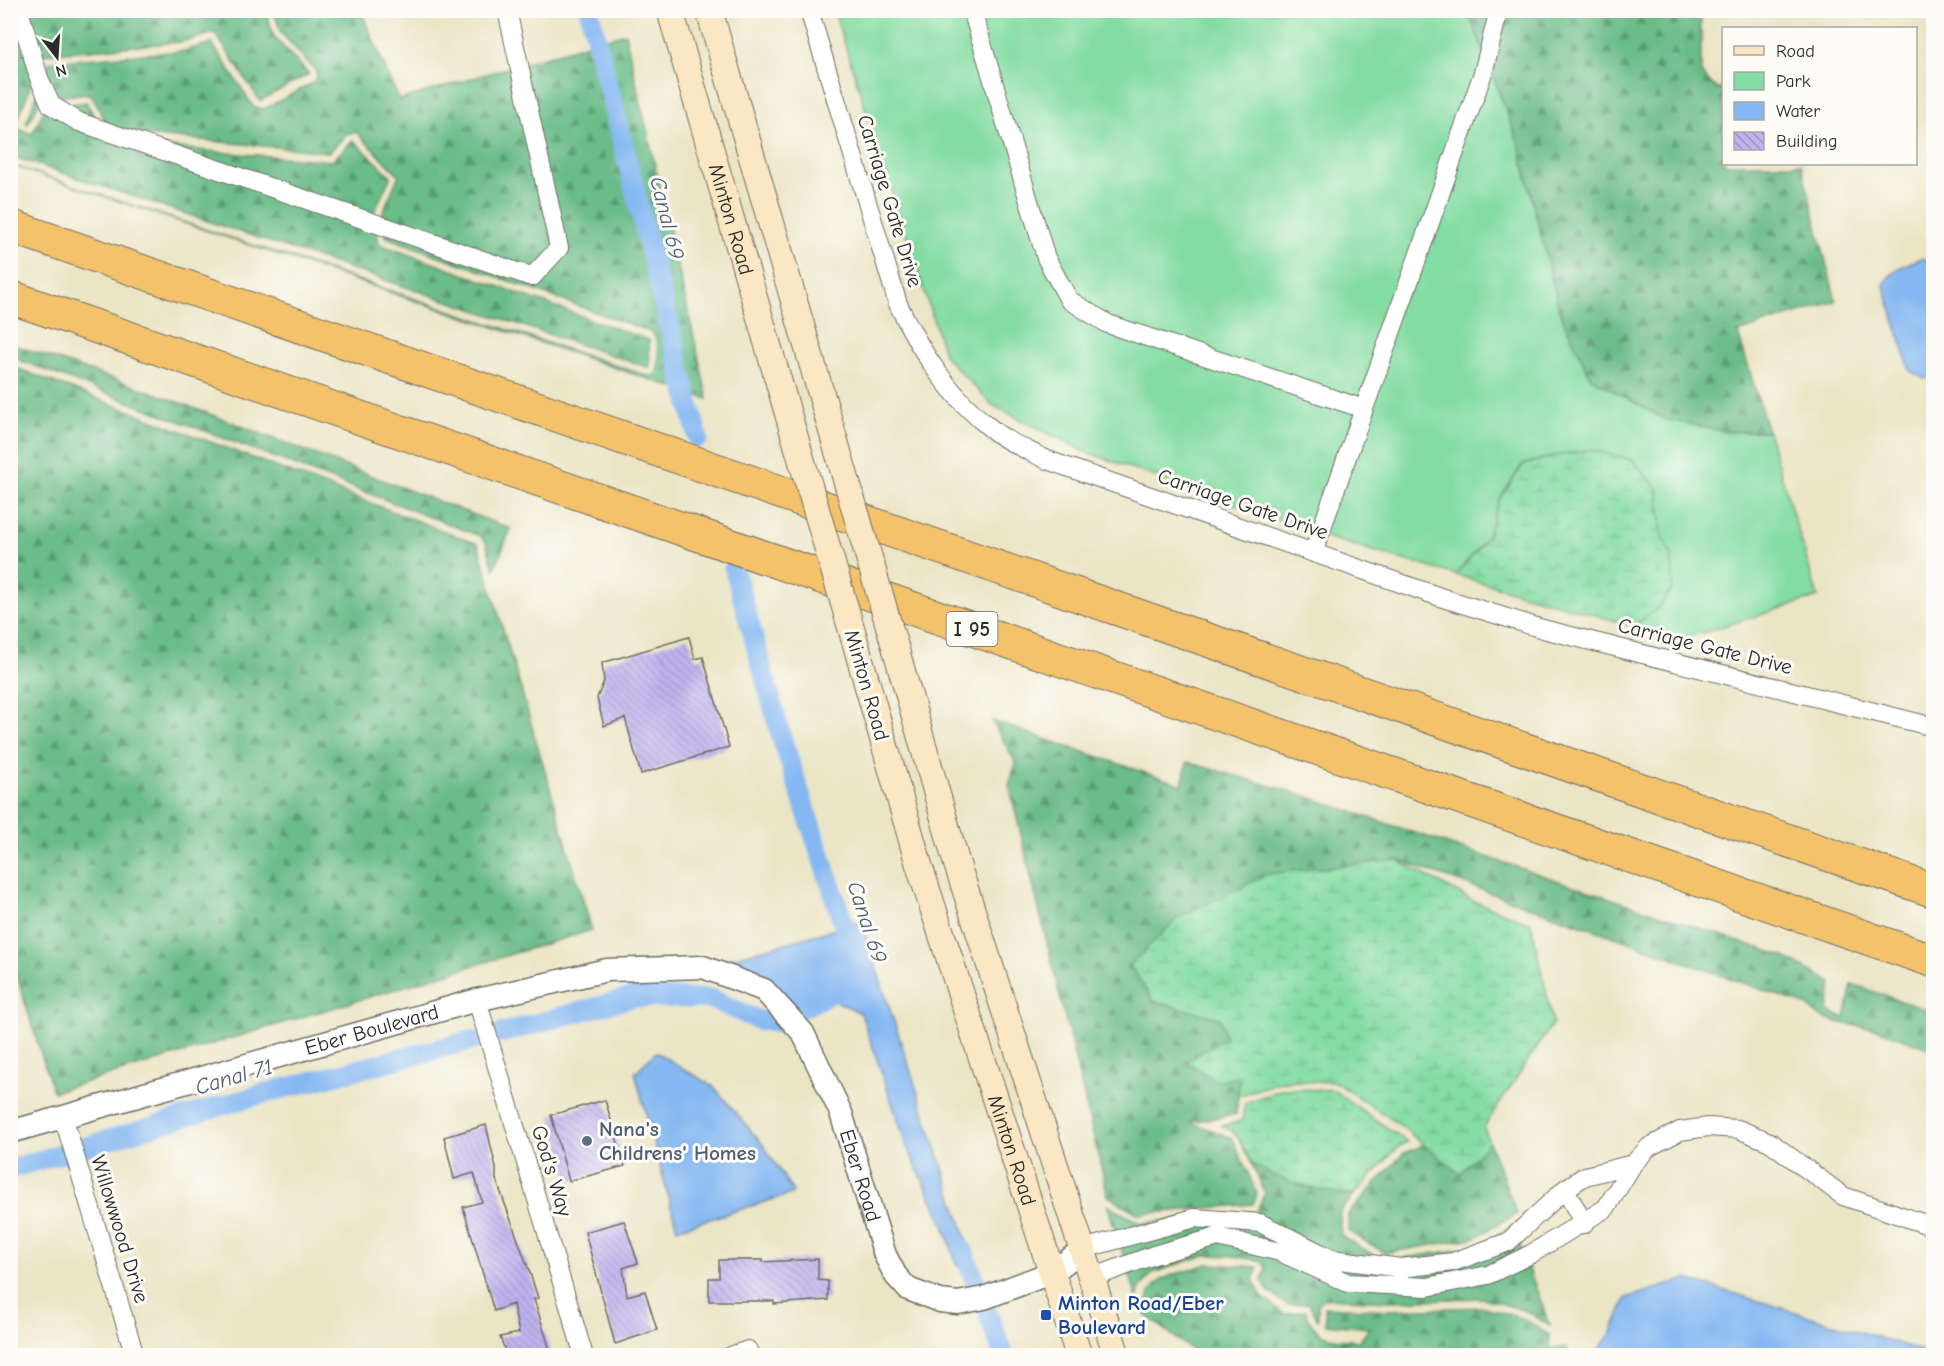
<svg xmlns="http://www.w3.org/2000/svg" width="1944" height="1366" viewBox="0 0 1944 1366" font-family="'Comic Neue',sans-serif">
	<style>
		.green { fill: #83dca2; stroke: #578466; stroke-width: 1.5 }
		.forest { fill: url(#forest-firs); stroke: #4a745a; stroke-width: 1.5 }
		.wetland { fill: url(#wetland-marsh); stroke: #578466; stroke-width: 1.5 }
		.water { fill: #85b8f2; stroke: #58728e; stroke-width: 1.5 }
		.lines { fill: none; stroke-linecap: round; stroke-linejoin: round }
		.canal { stroke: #85b8f2; stroke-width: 20 }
		.building { fill: url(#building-back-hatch) }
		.minor-casing { stroke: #6e6c61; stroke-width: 20 }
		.tertiary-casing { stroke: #6e6c61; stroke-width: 25 }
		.secondary-casing { stroke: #6e6c61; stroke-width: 28 }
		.motorway-casing { stroke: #6e6c61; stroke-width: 35 }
		.minor { stroke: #fff; stroke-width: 18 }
		.tertiary { stroke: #fff; stroke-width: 22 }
		.secondary { stroke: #fbe7c3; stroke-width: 26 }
		.motorway { stroke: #f4c26a; stroke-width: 33 }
		.secondary-bridge-casing { stroke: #6e6c61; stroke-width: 28; stroke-linecap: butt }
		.secondary-bridge { stroke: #fbe7c3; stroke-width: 26 }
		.service-dot { fill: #5c6f8a; stroke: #fdfcf7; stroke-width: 2 }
		.transit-dot { fill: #1a4fb4; stroke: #fdfcf7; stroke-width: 2 }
		.labels { text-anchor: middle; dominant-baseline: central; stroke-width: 6; stroke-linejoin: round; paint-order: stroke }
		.shield { fill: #fdfcf7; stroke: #6a6a68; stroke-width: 1.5 }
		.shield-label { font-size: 20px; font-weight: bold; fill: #2b2b2b }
		.street-label { font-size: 21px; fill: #2b2b2b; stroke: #fdfcf7 }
		.service-label { font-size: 21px; font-weight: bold; fill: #4e5e75; stroke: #fdfcf7; text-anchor: start }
		.transit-label { font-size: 21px; font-weight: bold; fill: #164399; stroke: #fdfcf7; text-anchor: start }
		.water-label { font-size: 22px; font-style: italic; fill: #4a5c71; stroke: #fdfcf7 }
	</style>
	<defs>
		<pattern id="forest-firs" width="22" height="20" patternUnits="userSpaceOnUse" patternTransform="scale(1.5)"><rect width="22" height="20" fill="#6abc88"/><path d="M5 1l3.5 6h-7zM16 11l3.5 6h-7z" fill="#57996f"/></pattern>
		<pattern id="wetland-marsh" width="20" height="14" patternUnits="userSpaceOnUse" patternTransform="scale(1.5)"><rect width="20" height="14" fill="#83dca2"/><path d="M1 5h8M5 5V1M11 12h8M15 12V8" fill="none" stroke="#71bd8c"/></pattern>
		<pattern id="building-back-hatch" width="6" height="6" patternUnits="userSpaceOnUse" patternTransform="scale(1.5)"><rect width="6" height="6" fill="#c0b4f0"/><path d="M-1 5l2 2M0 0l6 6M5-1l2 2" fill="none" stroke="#9c93c3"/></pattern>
	</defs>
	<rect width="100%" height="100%" fill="#fdfcf7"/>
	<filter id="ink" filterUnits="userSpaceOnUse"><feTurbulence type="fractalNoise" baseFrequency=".0167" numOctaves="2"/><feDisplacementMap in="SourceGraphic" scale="12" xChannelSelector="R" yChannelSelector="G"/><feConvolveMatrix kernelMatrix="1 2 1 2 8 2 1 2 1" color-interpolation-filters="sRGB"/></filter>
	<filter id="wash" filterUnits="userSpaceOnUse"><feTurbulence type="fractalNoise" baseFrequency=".008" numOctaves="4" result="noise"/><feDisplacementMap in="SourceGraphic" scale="24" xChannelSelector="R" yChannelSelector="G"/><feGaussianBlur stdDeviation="1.35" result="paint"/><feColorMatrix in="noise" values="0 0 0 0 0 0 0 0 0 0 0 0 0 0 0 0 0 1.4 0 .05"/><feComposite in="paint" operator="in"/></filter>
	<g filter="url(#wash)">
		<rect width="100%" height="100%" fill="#ebe5c5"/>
		<path class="green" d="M834,11H1468L1519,144L1560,313L1727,432L1768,431L1818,597L1679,640L1633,626L1661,605L1672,556L1662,535L1658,489L1632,460L1591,450L1554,456L1522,465L1499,500L1488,536L1456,575L1335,540L1086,452L992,405L945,356Z"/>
		<path class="forest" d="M15,10L266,11L274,37L309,74L260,101L215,33L181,42L43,54L16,124L11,121L10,14Z
			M274,11H361L399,100L625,33L708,399L11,165L648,376L655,375C661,365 660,339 651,332L386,237L382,214L399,175L356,132L348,133L329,152L112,132L92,97L86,93L41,100L28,124L26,123L49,62L183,51L212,43L253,106L264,109L313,83L317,76L316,71L281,33Z
			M1468,11H1701V73L1718,90L1723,87L1724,164H1801L1836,301L1738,333L1768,431L1727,432L1664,419L1591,378L1560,313L1519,144Z
			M86,102L108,140L217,152L332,161L353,140L391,176L374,212L379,244L649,340L650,368L11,156V126L32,134L45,108Z
			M11,344L152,392L511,529L494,570L486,542L480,536L11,357Z
			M11,366L478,544L592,930L53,1092L11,958Z
			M992,721L1182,785L1187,762L1296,793L1783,956L1832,983L1828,1012L1845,1018L1852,984L1933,1012V1050C1913,1043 1892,1033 1872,1028C1853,1024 1820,1024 1808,1006L1398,860L1268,874L1153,1001L1220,1018L1240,1077L1236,1114L1190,1122L1232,1138L1257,1193L1253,1204L1139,1214L1108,1196L1009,785L1016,763Z
			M1489,1142L1517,1214L1474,1238L1385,1253L1348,1231V1214L1404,1153L1424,1145L1460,1174Z
			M1250,1160L1300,1186L1355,1194L1340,1211L1341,1236L1384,1261L1476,1247L1513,1226L1550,1326L1526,1311L1483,1298L1391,1301L1325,1298L1318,1304V1321L1309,1303L1286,1305L1268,1291L1262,1280L1266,1268L1262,1261L1233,1256L1205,1255L1153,1273L1140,1288L1137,1298L1107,1205L1140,1223L1256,1212L1265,1193Z
			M1208,1264L1258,1267L1253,1280L1262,1297L1284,1314L1306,1311C1314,1339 1333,1339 1360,1341L1369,1328L1326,1324L1325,1307L1391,1310L1484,1307L1524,1319L1549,1335L1550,1348H1567L1570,1355H1198L1143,1313C1151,1272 1173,1277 1208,1264Z"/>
		<path class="wetland" d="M1591,450L1632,460L1658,489L1662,535L1672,556L1673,586L1661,605L1633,626L1456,575L1488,536L1499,500L1523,465L1554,456Z
			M1397,860L1473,901L1531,923L1553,1023L1484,1127L1489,1142L1460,1174L1396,1122L1335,1082L1282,1081L1238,1096L1240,1077L1217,1081L1186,1062L1226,1038L1220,1018L1153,1001L1130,965L1178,918L1268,874Z
			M1283,1089L1333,1090L1407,1142L1398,1147L1355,1194C1334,1196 1263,1177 1250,1160C1238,1143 1244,1135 1222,1126L1242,1121L1245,1103Z"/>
		<path class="water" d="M1922,258L1934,263L1933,377L1924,379L1910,371L1884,286C1890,269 1907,264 1922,258Z
			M861,922L977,1271L965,1274L956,1263L943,1222L907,1147L861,1013L830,998H816L802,1016L718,962Z
			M656,1052L714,1087L764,1146L794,1193L677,1229L635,1073Z
			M1687,1279L1933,1354V1355H1594L1611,1334L1626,1298Z"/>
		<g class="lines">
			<path class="canal" d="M589,10L698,438
				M734,568L781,736L853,952
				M802,1008L844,987
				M502,1033L633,997L712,999L758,1020L776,1023
				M10,1169L258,1095L473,1040
				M963,1250L976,1283
				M988,1314L1004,1356"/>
		</g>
		<g id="blocks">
			<path class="building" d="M689,637L695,659L703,657L729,747L641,774L625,718L604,726L597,698L604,681L602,663Z
				M605,1100L625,1166L569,1181L551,1115Z
				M486,1125L496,1168V1179L531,1276L538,1298L534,1299L552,1356H507L500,1337L519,1333L513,1304L494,1311L463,1207L482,1202L474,1173L454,1179L444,1137Z
				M624,1221L638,1263L623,1268L627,1296L645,1291L657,1330L615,1344L585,1232Z
				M818,1259V1280L828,1281V1300L774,1304V1301H709V1278H719V1260H763V1262Z"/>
		</g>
	</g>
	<g filter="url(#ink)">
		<use href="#blocks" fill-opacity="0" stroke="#6e6c61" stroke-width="1.5"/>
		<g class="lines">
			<g class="minor-casing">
				<path id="minor" d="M19,10L39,78L51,105L79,122L532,277L559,248L507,10
					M809,10L898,304C921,353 950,397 994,431C1009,443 1030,451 1047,460L1446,599L1543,629L1934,727
					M972,10L1046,258L1069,300L1108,324L1364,409
					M1313,553L1483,73L1499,10
					M477,1000L584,1356
					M63,1116L135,1356
					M1565,1189L1584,1224
					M1083,1249L1195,1218L1260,1223L1332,1259L1401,1268L1453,1262L1508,1242L1565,1189L1585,1176L1633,1164
					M1092,1278L1154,1255L1218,1237L1280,1252L1348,1283L1427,1287L1488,1275L1531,1254L1606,1208L1633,1164L1649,1147L1680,1131L1708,1127L1738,1129L1770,1142L1843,1196L1934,1227
					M731,1356L748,1350"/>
			</g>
			<g class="tertiary-casing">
				<g id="tertiary">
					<path id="s1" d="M10,1132L477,1000L607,970L703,967L764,990L803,1033L841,1113L885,1255L896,1276L908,1289L940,1301L958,1303L984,1298L1053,1272L1083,1249"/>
				</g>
			</g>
			<g class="secondary-casing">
				<g id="secondary">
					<path id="s2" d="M670,10L798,448"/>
					<path d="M709,10L841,462"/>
					<path id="s3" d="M854,638L919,865L1079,1356"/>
					<path d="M896,650L956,861L1117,1356"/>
				</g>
			</g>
			<g class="motorway-casing">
				<path id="motorway" d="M10,226L1934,891
					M10,297L1934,961"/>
			</g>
			<use href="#minor" class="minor"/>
			<use href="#tertiary" class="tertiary"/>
			<use href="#secondary" class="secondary"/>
			<use href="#motorway" class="motorway"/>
			<g class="secondary-bridge-casing">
				<path id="secondary-bridge" d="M798,448L854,638
					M841,462L896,650"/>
			</g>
			<use href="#secondary-bridge" class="secondary-bridge"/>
		</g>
	</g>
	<circle class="service-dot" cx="587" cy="1141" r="6"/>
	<rect class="transit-dot" x="1040" y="1309" width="12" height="12" rx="3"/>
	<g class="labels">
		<rect class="shield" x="946.5" y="612" width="51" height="34" rx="4.5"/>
		<g class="shield-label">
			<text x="972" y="629">I 95</text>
		</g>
		<g class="street-label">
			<text transform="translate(890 201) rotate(73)">Carriage Gate Drive</text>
			<text stroke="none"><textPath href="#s2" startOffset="218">Minton Road</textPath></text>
			<text transform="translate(1243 504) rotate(19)">Carriage Gate Drive</text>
			<text transform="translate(1705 646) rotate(14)">Carriage Gate Drive</text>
			<text transform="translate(867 685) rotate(74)">Minton Road</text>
			<text stroke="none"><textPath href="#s1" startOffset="376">Eber Boulevard</textPath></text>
			<text stroke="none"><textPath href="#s3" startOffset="536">Minton Road</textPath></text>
			<text transform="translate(552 1171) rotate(73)">God's Way</text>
			<text stroke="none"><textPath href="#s1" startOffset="992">Eber Road</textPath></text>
			<text transform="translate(120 1229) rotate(73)">Willowwood Drive</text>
		</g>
		<g class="service-label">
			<text x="599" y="1129">Nana's<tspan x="599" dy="24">Childrens' Homes</tspan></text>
		</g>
		<g class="transit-label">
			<text x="1058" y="1303">Minton Road/Eber<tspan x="1058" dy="24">Boulevard</tspan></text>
		</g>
		<g class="water-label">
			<text transform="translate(667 218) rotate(76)">Canal 69</text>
			<text transform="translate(867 922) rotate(72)">Canal 69</text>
			<text transform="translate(234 1077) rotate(-16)">Canal 71</text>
		</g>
	</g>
	<rect width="1944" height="1366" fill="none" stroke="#fdfcf7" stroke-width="36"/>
	<rect x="1722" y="27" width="195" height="138" fill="#fdfcf7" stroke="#a9a8a5" stroke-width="1.5"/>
	<rect x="1734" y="46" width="30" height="9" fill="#fbe7c3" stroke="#a9a8a5" stroke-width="1.5"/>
	<text x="1776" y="57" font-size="18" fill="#2b2b2b">Road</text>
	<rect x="1734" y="72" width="30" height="18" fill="#83dca2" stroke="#a9a8a5" stroke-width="1.5"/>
	<text x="1776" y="87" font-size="18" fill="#2b2b2b">Park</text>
	<rect x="1734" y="102" width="30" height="18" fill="#85b8f2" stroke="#a9a8a5" stroke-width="1.5"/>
	<text x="1776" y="117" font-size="18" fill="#2b2b2b">Water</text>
	<rect x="1734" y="132" width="30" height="18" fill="url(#building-back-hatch)" stroke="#a9a8a5" stroke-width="1.5"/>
	<text x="1776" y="147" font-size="18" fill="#2b2b2b">Building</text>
	<g transform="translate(57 57) rotate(163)" stroke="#fdfcf7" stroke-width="4.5" paint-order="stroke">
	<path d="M0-4.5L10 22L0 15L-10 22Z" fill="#2b2b2b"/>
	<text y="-9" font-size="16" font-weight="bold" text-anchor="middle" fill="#2b2b2b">N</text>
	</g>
</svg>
